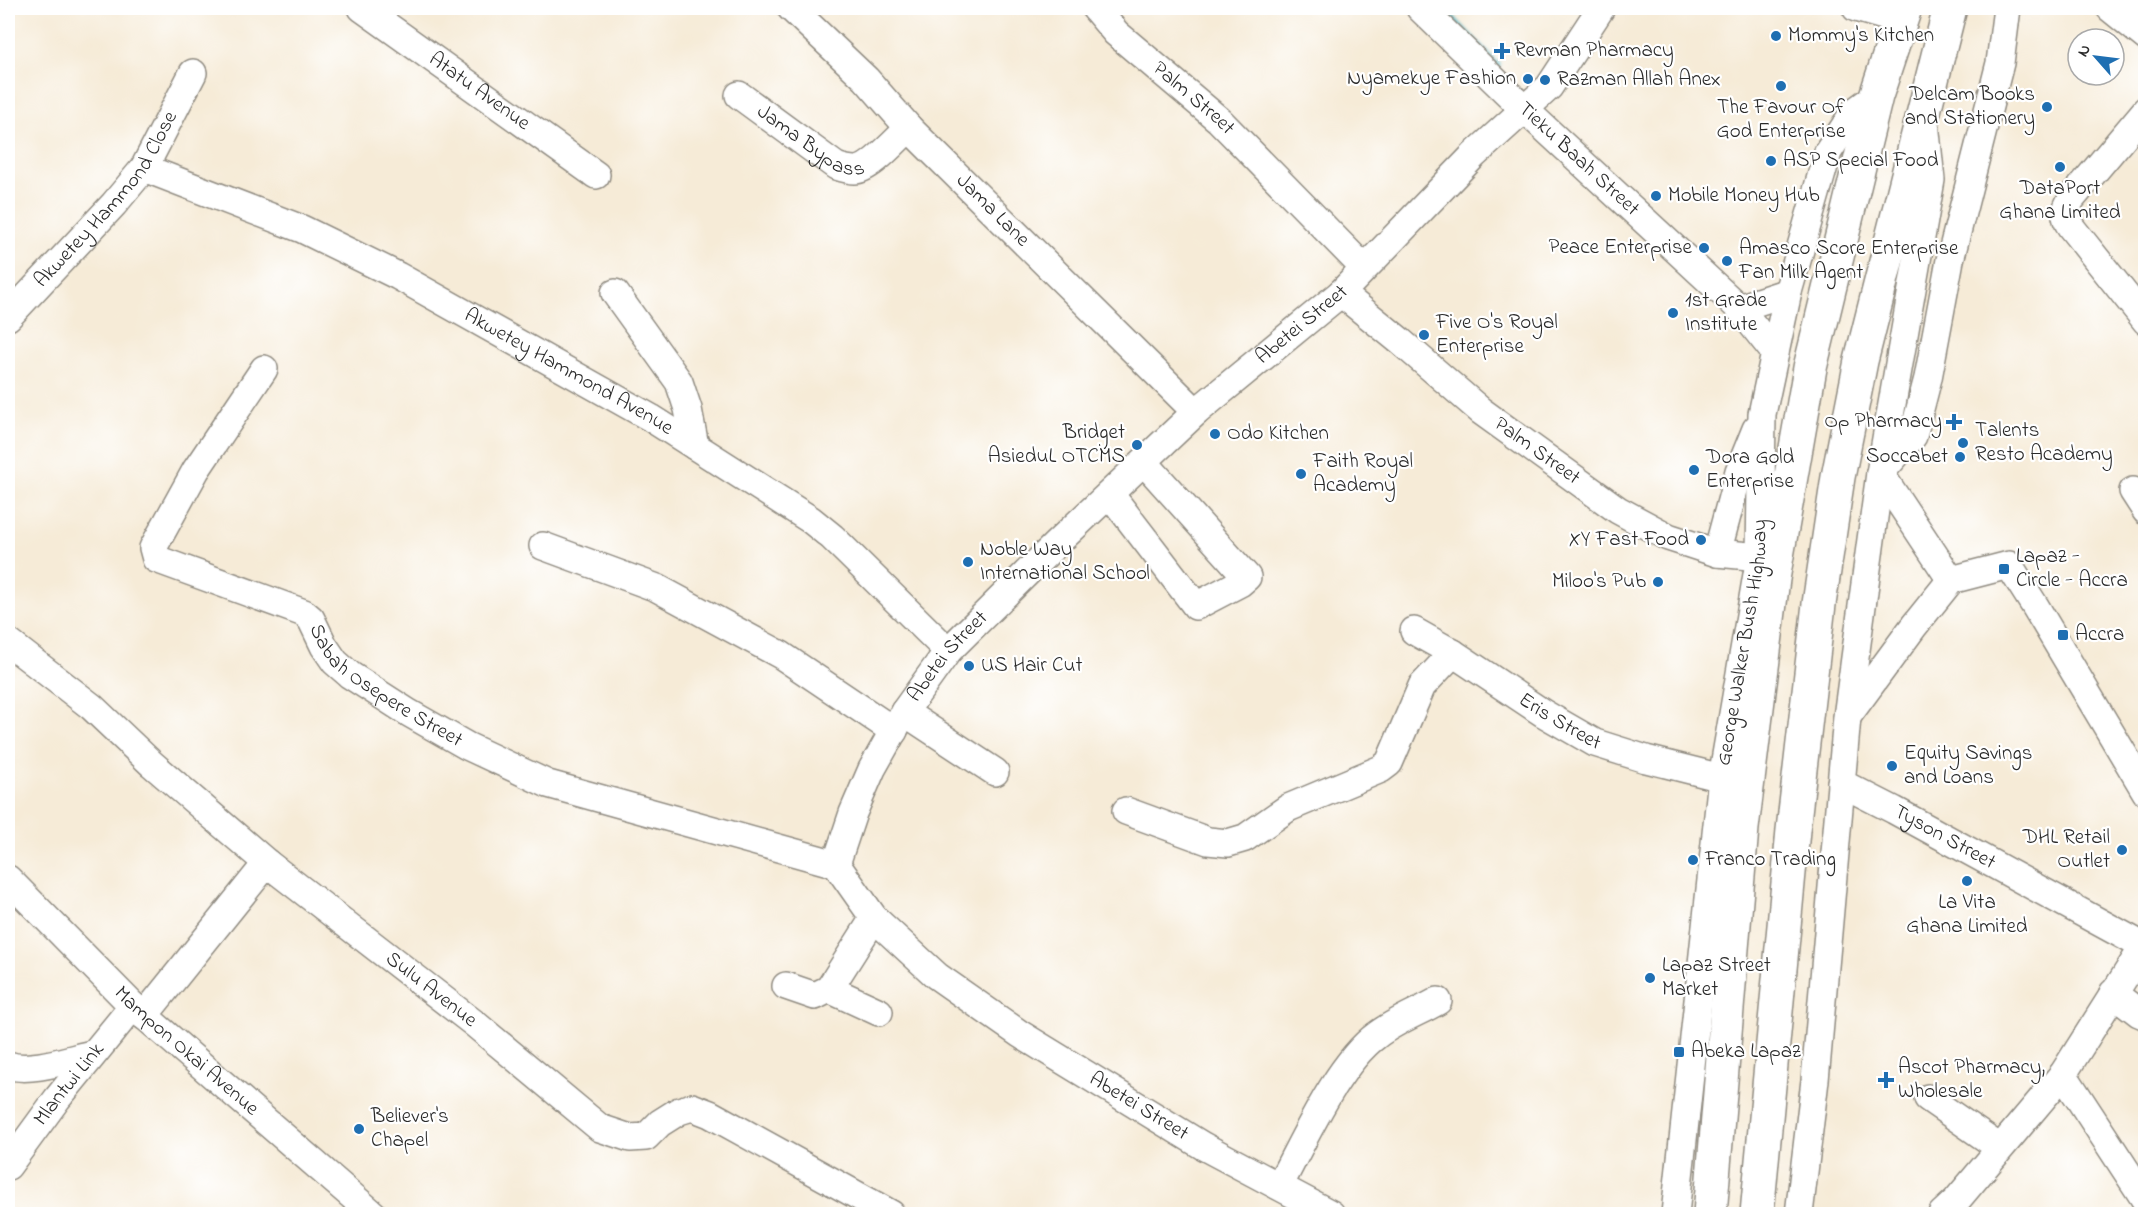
<svg xmlns="http://www.w3.org/2000/svg" width="2153" height="1222" viewBox="0 0 2153 1222" font-family="'Indie Flower',sans-serif">
	<style>
		.lines { fill: none; stroke-linecap: round; stroke-linejoin: round }
		.stream { stroke: #44b3bd; stroke-width: 6 }
		.minor-casing { stroke: #908b81; stroke-width: 30 }
		.highway-casing { stroke: #908b81; stroke-width: 36 }
		.minor { stroke: #fff; stroke-width: 27 }
		.highway { stroke: #fff; stroke-width: 33 }
		.poi-dot { fill: #1f6fb2; stroke: #fff; stroke-width: 2 }
		.labels { text-anchor: middle; dominant-baseline: central; stroke-width: 4.5; stroke-linejoin: round; paint-order: stroke }
		.poi-label { font-size: 21px; fill: #2b2b2b; stroke: #fff; text-anchor: start }
		.street-label { font-size: 21px; fill: #2b2b2b; stroke: #fff }
	</style>
	<rect width="100%" height="100%" fill="#fff"/>
	<filter id="ink" filterUnits="userSpaceOnUse"><feTurbulence type="fractalNoise" baseFrequency=".0167" numOctaves="2"/><feDisplacementMap in="SourceGraphic" scale="12" xChannelSelector="R" yChannelSelector="G"/><feConvolveMatrix kernelMatrix="1 2 1 2 8 2 1 2 1" color-interpolation-filters="sRGB"/></filter>
	<filter id="wash" filterUnits="userSpaceOnUse"><feTurbulence type="fractalNoise" baseFrequency=".008" numOctaves="4" result="noise"/><feDisplacementMap in="SourceGraphic" scale="24" xChannelSelector="R" yChannelSelector="G"/><feGaussianBlur stdDeviation="1.35" result="paint"/><feColorMatrix in="noise" values="0 0 0 0 0 0 0 0 0 0 0 0 0 0 0 0 0 1.4 0 .05"/><feComposite in="paint" operator="in"/></filter>
	<g filter="url(#wash)">
		<rect width="100%" height="100%" fill="#f6ebd7"/>
		<g class="lines">
			<path class="stream" d="M1443,8L1498,65"/>
		</g>
	</g>
	<g filter="url(#ink)">
		<g class="lines">
			<g class="minor-casing">
				<g id="minor">
					<path id="s1" d="M362,8L596,175"/>
					<path id="s2" d="M791,8L866,79L909,128L1196,412"/>
					<path id="s3" d="M1095,8L1116,33L1219,120L1364,268"/>
					<path id="s4" d="M1420,8L1525,110L1739,308L1775,353"/>
					<path d="M1856,8L1901,21"/>
					<path d="M2110,8L2146,37"/>
					<path id="s5" d="M739,95L836,166C842,168 848,170 855,170C870,170 897,139 909,128"/>
					<path d="M2146,110L2072,198C2065,209 2063,216 2071,227L2146,321"/>
					<path id="s6" d="M144,168L302,229L398,276L651,418L811,520L832,537L948,651"/>
					<path d="M615,293L679,382L688,409L695,446"/>
					<path id="s7" d="M1341,293L1400,341L1481,411L1618,510L1668,537L1717,553L1760,557"/>
					<path d="M1739,308L1788,292"/>
					<path id="s8" d="M8,317L114,204L144,168L193,73"/>
					<path id="s9" d="M264,369L196,470L153,548L156,559L304,613L311,619L324,646L335,662L350,675L409,713L467,746L548,784L836,864"/>
					<path d="M1881,472L1913,436L1928,378L1950,260L2000,63L2007,8"/>
					<path d="M1880,473L1951,580"/>
					<path d="M2133,491L2146,511"/>
					<path d="M1110,494L1196,606L1240,583L1247,577L1144,462"/>
					<path d="M543,546L657,588L781,655L894,731"/>
					<path d="M1717,553L1739,471L1756,429"/>
					<path id="s10" d="M1414,631L1453,653L1543,713L1595,743L1646,759L1722,778"/>
					<path id="s11" d="M8,642L92,707L152,764L267,863L475,1024L600,1128L630,1138L646,1137L660,1123L679,1111L692,1107L710,1114L891,1214"/>
					<path d="M904,712L995,772"/>
					<path d="M1849,714L1914,626L1951,580L2009,565L2035,606L2146,792"/>
					<path id="s12" d="M1841,783L1894,810L2143,946"/>
					<path d="M1126,811L1208,841L1228,843L1245,838L1288,808L1381,769L1389,763L1422,686L1453,653"/>
					<path id="s13" d="M836,864L853,813L872,769L904,712L948,651L1055,545L1196,412L1341,293L1474,155L1549,87L1601,8"/>
					<path id="s14" d="M836,864L874,918L937,976L1020,1034L1203,1146L1331,1214"/>
					<path id="s15" d="M8,879L133,1006L373,1214"/>
					<path d="M786,986L815,996L829,989L874,918"/>
					<path d="M829,989L879,1012"/>
					<path d="M2113,993L2139,1013L2146,1016"/>
					<path d="M144,1016L267,863"/>
					<path d="M8,1065C30,1073 69,1059 92,1054"/>
					<path d="M2063,1074L2146,1201"/>
					<path d="M1928,1098L2000,1148"/>
					<path id="s16" d="M8,1166L57,1099L133,1006"/>
					<path d="M1279,1186C1303,1142 1337,1064 1377,1035C1395,1021 1419,1012 1438,1001"/>
					<path id="s17" d="M1675,1214L1722,778L1760,557L1762,414L1788,292L1828,152L1854,112L1876,96"/>
					<path d="M1799,1214L1815,1080L1847,717L1880,473L1931,180L1925,123"/>
					<path d="M1942,1214L1956,1201L2063,1074L2146,943"/>
				</g>
			</g>
			<g class="highway-casing">
				<path id="highway" d="M1710,1214L1742,828L1773,579L1810,368L1876,96L1905,8
					M1757,1214L1793,830L1819,604L1838,477L1861,361L1950,8"/>
			</g>
			<use href="#minor" class="minor"/>
			<use href="#highway" class="highway"/>
		</g>
	</g>
	<g class="poi-dot">
		<circle cx="1776" cy="36" r="6"/>
		<path d="M1499 42h6v6h6v6h-6v6h-6v-6h-6v-6h6z"/>
		<circle cx="1528" cy="79" r="6"/>
		<circle cx="1545" cy="80" r="6"/>
		<circle cx="1781" cy="86" r="6"/>
		<circle cx="2047" cy="107" r="6"/>
		<circle cx="1771" cy="161" r="6"/>
		<circle cx="2060" cy="167" r="6"/>
		<circle cx="1656" cy="196" r="6"/>
		<circle cx="1704" cy="248" r="6"/>
		<circle cx="1727" cy="261" r="6"/>
		<circle cx="1673" cy="313" r="6"/>
		<circle cx="1424" cy="335" r="6"/>
		<path d="M1951 413h6v6h6v6h-6v6h-6v-6h-6v-6h6z"/>
		<circle cx="1215" cy="434" r="6"/>
		<circle cx="1963" cy="443" r="6"/>
		<circle cx="1137" cy="445" r="6"/>
		<circle cx="1960" cy="457" r="6"/>
		<circle cx="1694" cy="470" r="6"/>
		<circle cx="1301" cy="474" r="6"/>
		<circle cx="1701" cy="540" r="6"/>
		<circle cx="968" cy="562" r="6"/>
		<rect x="1998" y="563" width="12" height="12" rx="3"/>
		<circle cx="1658" cy="582" r="6"/>
		<rect x="2057" y="629" width="12" height="12" rx="3"/>
		<circle cx="969" cy="666" r="6"/>
		<circle cx="1892" cy="766" r="6"/>
		<circle cx="2122" cy="850" r="6"/>
		<circle cx="1693" cy="860" r="6"/>
		<circle cx="1967" cy="881" r="6"/>
		<circle cx="1650" cy="978" r="6"/>
		<rect x="1673" y="1046" width="12" height="12" rx="3"/>
		<path d="M1883 1071h6v6h6v6h-6v6h-6v-6h-6v-6h6z"/>
		<circle cx="359" cy="1129" r="6"/>
	</g>
	<g class="labels">
		<g class="poi-label">
			<text x="1788" y="36">Mommy's Kitchen</text>
			<text x="1514" y="51">Revman Pharmacy</text>
			<text x="1516" y="79" text-anchor="end">Nyamekye Fashion</text>
			<text x="1557" y="80">Razman Allah Anex</text>
			<text x="2035" y="95" text-anchor="end">Delcam Books<tspan x="2035" dy="24">and Stationery</tspan></text>
			<text x="1781" y="108" text-anchor="middle">The Favour Of<tspan x="1781" dy="24">God Enterprise</tspan></text>
			<text x="1783" y="161">ASP Special Food</text>
			<text x="2060" y="189" text-anchor="middle">DataPort<tspan x="2060" dy="24">Ghana Limited</tspan></text>
			<text x="1668" y="196">Mobile Money Hub</text>
			<text x="1692" y="248" text-anchor="end">Peace Enterprise</text>
			<text x="1739" y="249">Amasco Score Enterprise<tspan x="1739" dy="24">Fan Milk Agent</tspan></text>
			<text x="1685" y="301">1st Grade<tspan x="1685" dy="24">Institute</tspan></text>
			<text x="1436" y="323">Five O's Royal<tspan x="1436" dy="24">Enterprise</tspan></text>
			<text x="1942" y="422" text-anchor="end">Op Pharmacy</text>
			<text x="1975" y="431">Talents<tspan x="1975" dy="24">Resto Academy</tspan></text>
			<text x="1125" y="433" text-anchor="end">Bridget<tspan x="1125" dy="24">AsieduL OTCMS</tspan></text>
			<text x="1227" y="434">Odo Kitchen</text>
			<text x="1948" y="457" text-anchor="end">Soccabet</text>
			<text x="1706" y="458">Dora Gold<tspan x="1706" dy="24">Enterprise</tspan></text>
			<text x="1313" y="462">Faith Royal<tspan x="1313" dy="24">Academy</tspan></text>
			<text x="1689" y="540" text-anchor="end">XY Fast Food</text>
			<text x="980" y="550">Noble Way<tspan x="980" dy="24">International School</tspan></text>
			<text x="2016" y="557">Lapaz -<tspan x="2016" dy="24">Circle - Accra</tspan></text>
			<text x="1646" y="582" text-anchor="end">Miloo's Pub</text>
			<text x="2075" y="635">Accra</text>
			<text x="981" y="666">US Hair Cut</text>
			<text x="1904" y="754">Equity Savings<tspan x="1904" dy="24">and Loans</tspan></text>
			<text x="2110" y="838" text-anchor="end">DHL Retail<tspan x="2110" dy="24">Outlet</tspan></text>
			<text x="1705" y="860">Franco Trading</text>
			<text x="1967" y="903" text-anchor="middle">La Vita<tspan x="1967" dy="24">Ghana Limited</tspan></text>
			<text x="1662" y="966">Lapaz Street<tspan x="1662" dy="24">Market</tspan></text>
			<text x="1691" y="1052">Abeka Lapaz</text>
			<text x="1898" y="1068">Ascot Pharmacy,<tspan x="1898" dy="24">Wholesale</tspan></text>
			<text x="371" y="1117">Believer's<tspan x="371" dy="24">Chapel</tspan></text>
		</g>
		<g class="street-label">
			<text stroke="none"><textPath href="#s1" startOffset="144">Atatu Avenue</textPath></text>
			<text stroke="none"><textPath href="#s3" startOffset="134">Palm Street</textPath></text>
			<text stroke="none"><textPath href="#s5" startOffset="87">Jama Bypass</textPath></text>
			<text stroke="none"><textPath href="#s4" startOffset="219">Tieku Baah Street</textPath></text>
			<text stroke="none"><textPath href="#s8" startOffset="154">Akwetey Hammond Close</textPath></text>
			<text stroke="none"><textPath href="#s2" startOffset="286">Jama Lane</textPath></text>
			<text stroke="none"><textPath href="#s13" startOffset="724">Abetei Street</textPath></text>
			<text stroke="none"><textPath href="#s6" startOffset="472">Akwetey Hammond Avenue</textPath></text>
			<text stroke="none"><textPath href="#s7" startOffset="252">Palm Street</textPath></text>
			<text stroke="none"><textPath href="#s17" startOffset="576">George Walker Bush Highway</textPath></text>
			<text stroke="none"><textPath href="#s13" startOffset="238">Abetei Street</textPath></text>
			<text stroke="none"><textPath href="#s9" startOffset="492">Sabah Osepere Street</textPath></text>
			<text stroke="none"><textPath href="#s10" startOffset="172">Eris Street</textPath></text>
			<text stroke="none"><textPath href="#s12" startOffset="117">Tyson Street</textPath></text>
			<text stroke="none"><textPath href="#s11" startOffset="548">Sulu Avenue</textPath></text>
			<text stroke="none"><textPath href="#s15" startOffset="248">Mampon Okai Avenue</textPath></text>
			<text stroke="none"><textPath href="#s16" startOffset="102">Mlantwi Link</textPath></text>
			<text stroke="none"><textPath href="#s14" startOffset="392">Abetei Street</textPath></text>
		</g>
	</g>
	<rect width="2153" height="1222" fill="none" stroke="#fff" stroke-width="30"/>
	<g transform="translate(2096 57) rotate(298)"><circle r="28" fill="#ffffff" stroke="#aaaaaa" stroke-width="1.5"/>
	<path d="M0-4.5L10 22L0 15L-10 22Z" fill="#1f6fb2"/>
	<text y="-9" font-size="16" font-weight="bold" text-anchor="middle" fill="#2b2b2b">N</text>
	</g>
</svg>
